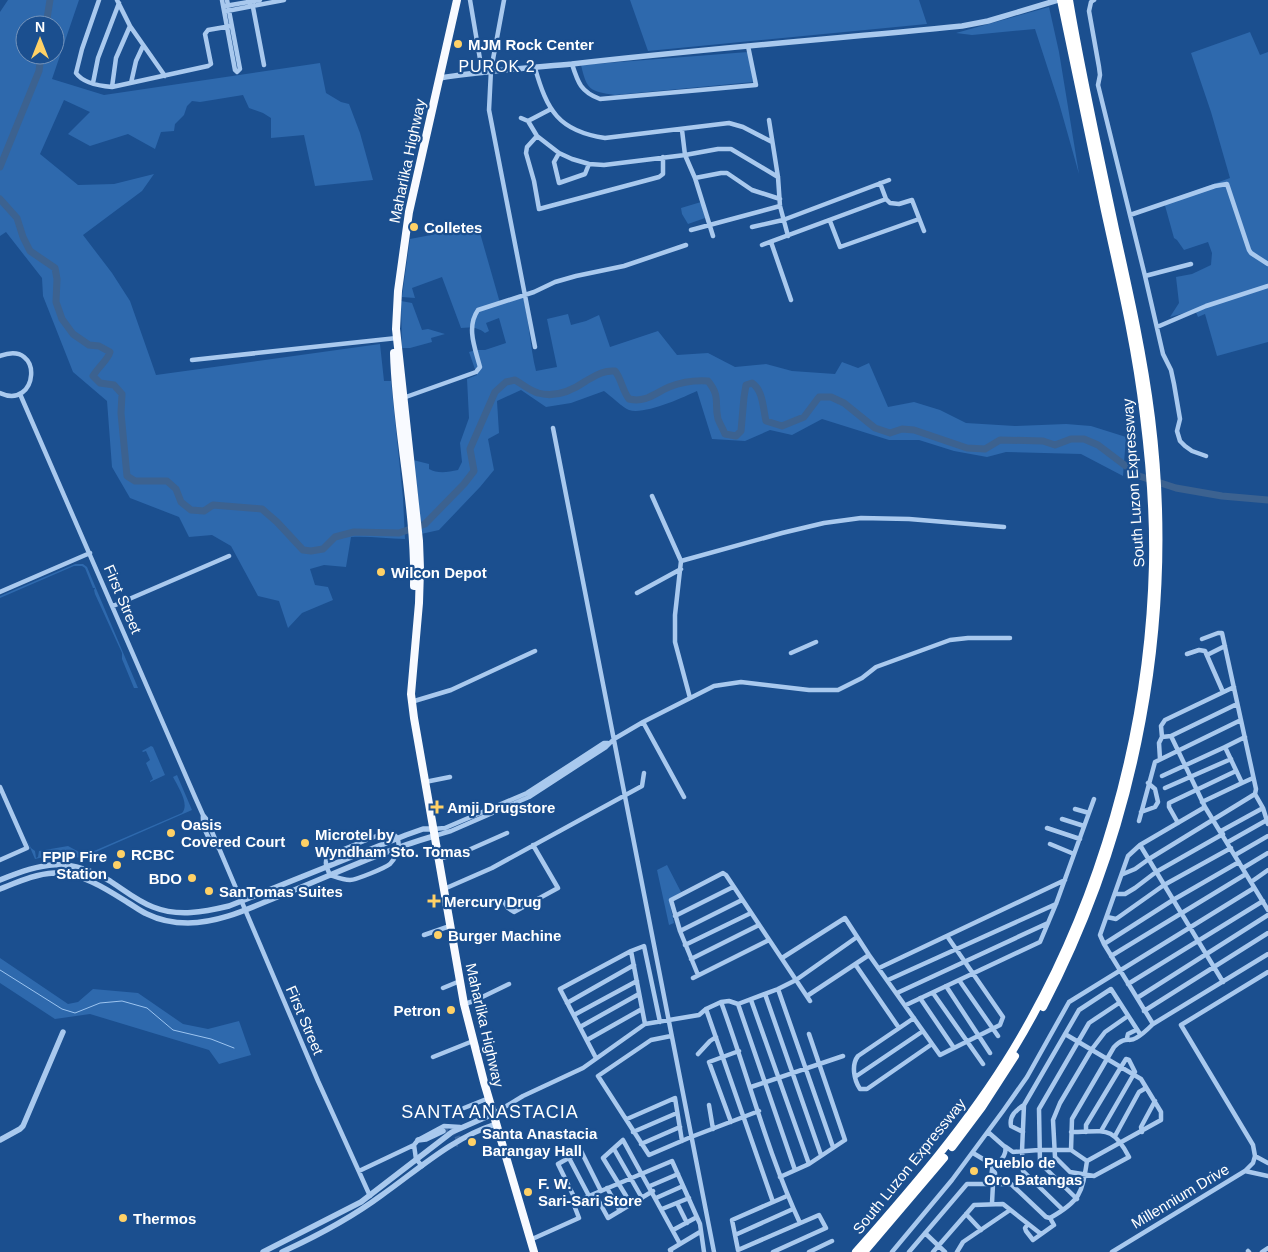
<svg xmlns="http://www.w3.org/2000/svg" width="1268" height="1252" viewBox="0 0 1268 1252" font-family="Helvetica,sans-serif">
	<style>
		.green { fill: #2e69ad; fill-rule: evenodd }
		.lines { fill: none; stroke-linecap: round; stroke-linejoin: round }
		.stream { stroke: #9cc4f0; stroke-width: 1 }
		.river { stroke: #3c6290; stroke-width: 7 }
		.tertiary-tunnel { stroke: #3d69a0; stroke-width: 5.5; stroke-dasharray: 5.5 3; stroke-linecap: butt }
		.minor { stroke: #a9c9ee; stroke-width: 4.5 }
		.tertiary { stroke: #a9c9ee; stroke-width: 5.5 }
		.trunk { stroke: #f8faff; stroke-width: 8 }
		.motorway { stroke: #fff; stroke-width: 8 }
		.poi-dot { fill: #ffd166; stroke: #1b4f8f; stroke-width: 2 }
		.labels { text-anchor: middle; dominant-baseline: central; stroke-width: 4.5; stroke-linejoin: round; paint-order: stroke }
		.poi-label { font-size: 15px; font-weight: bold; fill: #fff; stroke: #1b4f8f; text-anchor: start }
		.street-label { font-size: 15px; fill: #fff; stroke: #1b4f8f }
		.neighbourhood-label { font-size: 16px; letter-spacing: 1px; fill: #fff; stroke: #1b4f8f }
		.quarter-label { font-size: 18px; letter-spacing: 1px; fill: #fff; stroke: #1b4f8f }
	</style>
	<rect width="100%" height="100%" fill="#1b4f8f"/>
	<path class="green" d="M8,0H79L52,79L104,95L320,63L326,93L341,102L349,104L360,133L373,180L315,186L304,135L271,138V118L263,113L249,108L243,95L200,102L192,101L187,106L184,115L175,124L174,131L161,132L155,149L128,134L90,146L68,134L90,112L64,100L40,154L78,185L114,184L154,174L142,191L83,235L112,273L130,301L156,375L380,344L384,381H391L403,498L405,539C387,539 370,536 351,537L346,567L324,565L310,569L315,585L328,587L333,600L302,613L288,628L279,601L258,596L231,546L212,535L189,537L179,517L130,498L112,467L107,401L73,372L43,296L42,278L6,232L0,236V12ZM25,25H55V55H25Z
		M630,0H919L927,24L648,51Z
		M1049,7L1059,52L1079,174L1059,103L1035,29L972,35L956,33Z
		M1250,32L1260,55L1268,52V342L1217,356L1205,314L1198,317L1195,310L1170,317L1179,303L1176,277L1192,274L1211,265L1212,253L1208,242L1184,250L1177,240L1174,238L1164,202L1230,178L1211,112L1191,53Z
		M748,52L753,82L615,95C590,91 587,91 581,65Z
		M701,202L705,218L688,224L682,214L681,208Z
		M478,226L500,303L523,296C529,321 530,346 536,371L557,367L547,319L568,314L571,325L586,321L599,315L610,347L658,331L677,355L708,353L735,367L766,364L792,371L835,374L842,362L858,368L869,363L888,407L914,402L940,410L966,423L1015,426L1066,424L1091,426L1126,437L1123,476L1081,454L1006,452L987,457L954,451L919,440H889L822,419L792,435L770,430L745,441L712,439L697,391C682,398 644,415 629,410C623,408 610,395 604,391L571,403L546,407L521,390L497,401L499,433L488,439L494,470L480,487L439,530L421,534L418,496L413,460L429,464V469C438,474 448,472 458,470L462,462L460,443L469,418L467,379L477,375L469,352L476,350H485L506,343L499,318L486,323L489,331L485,333C478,327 470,327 461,328L442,277L412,288L415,298L402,297L410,239Z
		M401,301L412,303L422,330L428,329L445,334L431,338L432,342L410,348H402Z
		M75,564H83L87,567L138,688H134L122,659V653L95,594L94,590L95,588H93L85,568L82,566H74L0,598V596Z
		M151,746L153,747L165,775L150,782V781L153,779L146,763L150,760L146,751L143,752L142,751Z
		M177,775L192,810L82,858L52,855L35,859L26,838L31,848L35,851L36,858L38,857L39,851L68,846L81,853L87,854L182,813C190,804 178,787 173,777Z
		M667,865L681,892L669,900L674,923L669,925L657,870Z
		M0,958L68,1004L78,1002L93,989L138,993L183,1024L208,1029L239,1021L251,1055L219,1064L209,1050L90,1014L55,1019L0,983Z"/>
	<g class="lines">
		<path class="stream" d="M0,970L62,1009L75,1013L100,1003L122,1001L147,1008L173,1030L211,1039L234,1048"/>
		<path class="river" d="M46,25L50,0
			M0,167L39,71L41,55
			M0,199L17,218L23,237L30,251L55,268L57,279L56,302L62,319L73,334L89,345L99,346L110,352C108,360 98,367 93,376L100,383L114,385L122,394L121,413L127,476L135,481H167L176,489L181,502L191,510L204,511L213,505L262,509L277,522L303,550L311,551L323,549L335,537L354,532L399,533L425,524L464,484L474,471L470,449L495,392L506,382L515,380C522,384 530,391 538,393C555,398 573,390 586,381C595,376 603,370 615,371C622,380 622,390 629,399C646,403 655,393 669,387C682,382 694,380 708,381C721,397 714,403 718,419C720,424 723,429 725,434L736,436L741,431L744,397L746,385L752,383C763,390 763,408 766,421L782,426L804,417L819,397H831L844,403L875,428L890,433L902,429L914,430L967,448L985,449L1000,440L1043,441L1055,445L1071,439H1084L1098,445L1139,476L1176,488L1222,496L1268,500"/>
		<path class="tertiary-tunnel" d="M443,1131C450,1128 456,1131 458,1139L455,1146"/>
		<path class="minor" d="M99,0L82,49L76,73C83,83 100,86 112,87L208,66L211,64L205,34L208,30L231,26
			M117,0L130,26L165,76
			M222,0L235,70L237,72L240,69L227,0
			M470,0L482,71
			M504,0L491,70L489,110L535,347
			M1094,0L1091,2L1089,11L1099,67L1100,75L1098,85L1145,276L1191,264
			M252,2L264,65
			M225,6L260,0
			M227,11L284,0
			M572,64C578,83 581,92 600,99L756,85L748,46
			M535,68C547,110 558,131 605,138L729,123L743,127L772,142
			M93,83L98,58L119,3
			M131,83L136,61L143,46
			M112,87L116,58L130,26
			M521,118L528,121L551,109
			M769,120L778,177L780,206L788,236
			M528,121L537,136L559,153L572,159L589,164L604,165L685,155L718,149H731L778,177
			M682,130L685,155L695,178L713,236
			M537,136L527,147L526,153L534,181L539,209L659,177L663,174V157
			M559,153L554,162L559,183L585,174L589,164
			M695,178L721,173H727L752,190L780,199
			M880,183L886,199L890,203L899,204L912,200L924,231
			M1130,215L1215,186L1227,184L1249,250L1251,253L1268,264
			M830,221L840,247L919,219
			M752,227L783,220L889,180
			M691,230L780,206
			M771,242L791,300
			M762,245L886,199
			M1145,276L1163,354L1171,370L1174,384L1180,419L1177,431L1180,441L1185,446L1192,451L1206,456
			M1157,327L1206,306L1268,286
			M0,356C45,339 38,411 0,393
			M192,360L397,338
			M20,394L195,797L203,815L207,820L318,1081L370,1196
			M403,398L476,372L480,367C475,348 466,327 478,310L534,292L555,282L576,276L624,266L686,245
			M553,428L714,1252
			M652,496L681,561L675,615V642L690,698
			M681,561L782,533L824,523L861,518L909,519L1004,527
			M0,592L90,553
			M637,593L681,569
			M113,606L229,556
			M1202,639L1218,633H1222L1256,789L1255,794L1263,808L1268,824
			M791,653L816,642
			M1187,654L1199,650L1205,651L1223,692
			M1207,655L1225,646
			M1234,687L1165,720L1161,726L1162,737L1171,736L1237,704
			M411,702L451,690L535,651
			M643,722L684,797
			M1171,736L1205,807L1268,910
			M1245,737L1225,747L1242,783L1253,778
			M1160,759L1159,743L1162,737
			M1162,776L1225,747
			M425,782L450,777
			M0,787L27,848L0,860
			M1165,788L1231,759
			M1202,802L1242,783
			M1075,809L1089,813
			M1141,812L1155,807L1158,802L1155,789L1148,783
			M203,815C202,826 208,841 217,847
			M1062,819L1084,826
			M1139,821L1155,762L1241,720
			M1178,823L1169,807V803L1236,771
			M1047,828L1080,839
			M433,829L445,828L527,793L604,743H608
			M1221,831L1263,808
			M384,833C405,831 400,854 390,864C385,868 356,880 350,880C343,880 336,877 330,875C327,868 323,862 329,855Z
			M434,836L451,831L529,797L606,747L614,739L643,722L714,686L741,682L809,690H838L862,678L876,667L950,640L968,638H1010
			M1228,842L1267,820
			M1050,844L1074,854
			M1140,845L1223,982
			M1235,855L1268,836
			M438,859L464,852L507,833
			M1243,868L1268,853
			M1123,874L1135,869L1149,859L1255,794
			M1251,882L1268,870
			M444,889L492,868L642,786L644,773
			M1115,894H1125L1135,888L1156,872L1223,834
			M504,902L508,908L514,912L558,888L533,845
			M675,916L733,887
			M1107,917L1116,919L1164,885L1231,848
			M680,931L742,900
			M424,935L450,926
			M1104,944L1173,900L1239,862
			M685,945L751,913
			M1111,956L1246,874
			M782,958L845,918L869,955L940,1055L1000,1025L1003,1017L947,936
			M691,959L759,925
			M855,964L899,1028
			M879,968L1065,880
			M698,975L680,931L671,900L723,873L726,875L810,1001
			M693,978L769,940
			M888,980L1056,904
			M959,980L998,1036
			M1128,984L1263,901
			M946,986L990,1053
			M443,988L460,981
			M778,989L833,1147
			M897,993L1048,923
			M933,993L983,1064
			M765,994L821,1155
			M807,996L869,955
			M920,998L954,1048
			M1137,998L1268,915
			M751,1000L809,1164
			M721,1002C748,1075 767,1152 800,1223
			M567,1003L634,965
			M464,1004L474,1001L509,984
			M738,1004L795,1170
			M906,1005L1040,942L1056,904L1094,799
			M706,1009L773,1202
			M1144,1011L1268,933
			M574,1015L637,981
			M914,1018L858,1056C851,1065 854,1080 860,1089H867L932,1044
			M645,1024L631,951L644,946L660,1022
			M1153,1024L1104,944L1100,935L1128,856L1140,845L1205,807
			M580,1027L639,994
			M671,1036L651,1040L598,1076L649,1155L691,1137L759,1111
			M1127,1038L1128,1034L1136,1030
			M587,1040L642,1009
			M698,1054L710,1041L716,1037
			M433,1057L473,1041
			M596,1058L560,989L631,951
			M855,1077L923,1031
			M751,1087L843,1056
			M709,1105L713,1129
			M464,1108L489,1098
			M493,1114L523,1096L583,1068L645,1024L699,1015L706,1009L721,1002L729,1001L738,1004L778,989L796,980L857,937
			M627,1119L675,1098L682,1141
			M731,1122L709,1062L739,1051
			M633,1132L677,1113
			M1023,1132L1011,1126C1009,1116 1016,1110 1024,1105
			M1071,1132C1104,1132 1112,1124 1129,1157L1094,1176L1070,1172L1055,1157L1053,1120L1060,1103L1092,1049L1105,1032L1128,1016
			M1086,1132V1125L1121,1067L1126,1059L1129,1060L1135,1072L1101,1131
			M1142,1132L1141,1127L1155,1101
			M1115,1136L1139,1092L1146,1088
			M641,1144L680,1127
			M414,1145L416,1159L422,1166
			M1006,1147L1013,1152L1039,1150H1071L1087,1161L1161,1120V1112L1141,1079L1065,1034
			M614,1149L642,1198
			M1071,1150L1072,1119L1114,1047C1126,1035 1129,1043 1136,1038C1142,1035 1148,1029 1153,1024L1268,954
			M973,1153L988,1162H999C1003,1158 1007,1153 1005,1147L988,1132
			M1255,1156L1253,1145L1181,1025L1268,972
			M1255,1156L1268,1163
			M569,1158L589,1196
			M993,1170L995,1173V1184
			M359,1171L414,1145L418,1140L444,1126L460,1127
			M1245,1171L1268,1176
			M780,1177L809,1164L845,1140L809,1034
			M990,1184L993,1163
			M650,1186L678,1174
			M607,1188L620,1211
			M595,1194L608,1218L653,1191
			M656,1198L683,1186
			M1077,1199L1040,1163L1039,1109L1089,1023L1119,1003
			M577,1203L558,1164L581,1151L601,1191
			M677,1203L687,1223
			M992,1203L993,1184
			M631,1204L603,1158L623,1140L680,1244
			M662,1209L689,1198
			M1062,1209L1023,1171L1022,1151L1024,1105L1079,1010L1111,989L1140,1034
			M966,1214L981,1230
			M1028,1224L1025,1228L1026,1231L1033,1240L1054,1225L1050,1218
			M673,1230L697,1217
			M925,1233L945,1252
			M735,1235L793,1209
			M530,1240L579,1218L574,1205L589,1196L672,1161L700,1224L704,1252
			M738,1250L819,1215L826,1228L773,1252
			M738,1250L732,1220L787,1196
			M1248,1251L1249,1252
			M671,1252L670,1250L700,1232
			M809,1252L832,1241
			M892,1252L952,1180L1003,1111L1027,1077L1069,1002L1254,888
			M909,1252L967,1184H1011L1046,1217L1050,1218C1080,1201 1082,1194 1087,1161
			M933,1252L974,1205L1003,1204L1041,1234
			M957,1252L963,1242L1010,1210
			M1112,1252L1245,1171L1253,1163L1255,1156
			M1262,1252L1268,1248"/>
		<path class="tertiary" d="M440,78C484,71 528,68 572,64C702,49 832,39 962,26L988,21L1058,0
			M0,880C43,863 67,856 110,881C124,890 137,901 153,907C178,917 204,912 229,906L406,835L423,829H433
			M0,889C18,882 35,874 54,873C82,873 105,888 127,902C134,906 140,911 147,914C159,920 174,923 188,923C221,923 252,907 282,895C332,875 382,851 434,836
			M0,1140L20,1129L23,1126L63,1032
			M418,1140L426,1139L443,1131
			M263,1252L361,1202L452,1132L493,1114
			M282,1252C317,1236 351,1218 382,1195C419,1169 452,1138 496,1124"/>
		<path class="trunk" d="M457,0L409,212L398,291L396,329L419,541L420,569L419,603L411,694L414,718L464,1004L484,1082L534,1252
			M394,353C396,431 416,508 414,586"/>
		<path class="motorway" d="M1043,1007C1137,826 1176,620 1151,418C1143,354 1129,292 1115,229C1099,153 1082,77 1069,0
			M952,1147L982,1107L1015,1056
			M856,1252C913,1187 968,1124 1013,1050C1100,906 1149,733 1153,564C1154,515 1150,464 1144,416C1136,347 1120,279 1105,211C1090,141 1076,70 1061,0
			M864,1252L944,1158"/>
	</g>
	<g class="poi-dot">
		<circle cx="458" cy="44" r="5"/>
		<circle cx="414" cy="227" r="5"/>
		<circle cx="381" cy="572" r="5"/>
		<path d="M434.5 799.5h5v5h5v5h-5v5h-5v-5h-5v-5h5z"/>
		<circle cx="171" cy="833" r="5"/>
		<circle cx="305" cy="843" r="5"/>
		<circle cx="121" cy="854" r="5"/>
		<circle cx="117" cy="865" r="5"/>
		<circle cx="192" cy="878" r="5"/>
		<circle cx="209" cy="891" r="5"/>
		<path d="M431.5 893.5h5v5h5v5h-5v5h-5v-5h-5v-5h5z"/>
		<circle cx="438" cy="935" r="5"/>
		<circle cx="451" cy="1010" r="5"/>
		<circle cx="472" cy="1142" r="5"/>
		<circle cx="974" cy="1171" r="5"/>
		<circle cx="528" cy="1192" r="5"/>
		<circle cx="123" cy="1218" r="5"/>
	</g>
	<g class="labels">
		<g class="poi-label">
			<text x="468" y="44">MJM Rock Center</text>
			<text x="424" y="227">Colletes</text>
			<text x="391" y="572">Wilcon Depot</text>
			<text x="447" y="807">Amji Drugstore</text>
			<text x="181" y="824">Oasis<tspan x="181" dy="17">Covered Court</tspan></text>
			<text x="315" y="834">Microtel by<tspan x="315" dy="17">Wyndham Sto. Tomas</tspan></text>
			<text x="131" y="854">RCBC</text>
			<text x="107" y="856" text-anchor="end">FPIP Fire<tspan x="107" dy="17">Station</tspan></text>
			<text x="182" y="878" text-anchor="end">BDO</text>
			<text x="219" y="891">SanTomas Suites</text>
			<text x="444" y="901">Mercury Drug</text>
			<text x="448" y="935">Burger Machine</text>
			<text x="441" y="1010" text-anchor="end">Petron</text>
			<text x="482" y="1133">Santa Anastacia<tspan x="482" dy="17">Barangay Hall</tspan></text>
			<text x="984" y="1162">Pueblo de<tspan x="984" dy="17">Oro Batangas</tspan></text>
			<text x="538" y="1183">F. W.<tspan x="538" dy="17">Sari-Sari Store</tspan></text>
			<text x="133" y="1218">Thermos</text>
		</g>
		<g class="street-label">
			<text transform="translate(407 161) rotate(-78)">Maharlika Highway</text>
			<text transform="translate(1133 483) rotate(-94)">South Luzon Expressway</text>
			<text transform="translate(123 599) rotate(67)">First Street</text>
			<text transform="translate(305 1020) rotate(67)">First Street</text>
			<text transform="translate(485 1025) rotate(77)">Maharlika Highway</text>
			<text transform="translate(909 1166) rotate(-51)">South Luzon Expressway</text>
			<text transform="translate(1180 1196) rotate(-31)">Millennium Drive</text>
		</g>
		<g class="neighbourhood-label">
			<text x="497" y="66">PUROK 2</text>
		</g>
		<g class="quarter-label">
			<text x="490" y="1112">SANTA ANASTACIA</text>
		</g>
	</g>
	<g transform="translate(40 40)"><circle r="24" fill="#1b4f8f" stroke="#7695bc"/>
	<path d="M0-4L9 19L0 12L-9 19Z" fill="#ffd166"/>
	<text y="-8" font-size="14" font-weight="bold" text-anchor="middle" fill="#ffffff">N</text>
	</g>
</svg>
